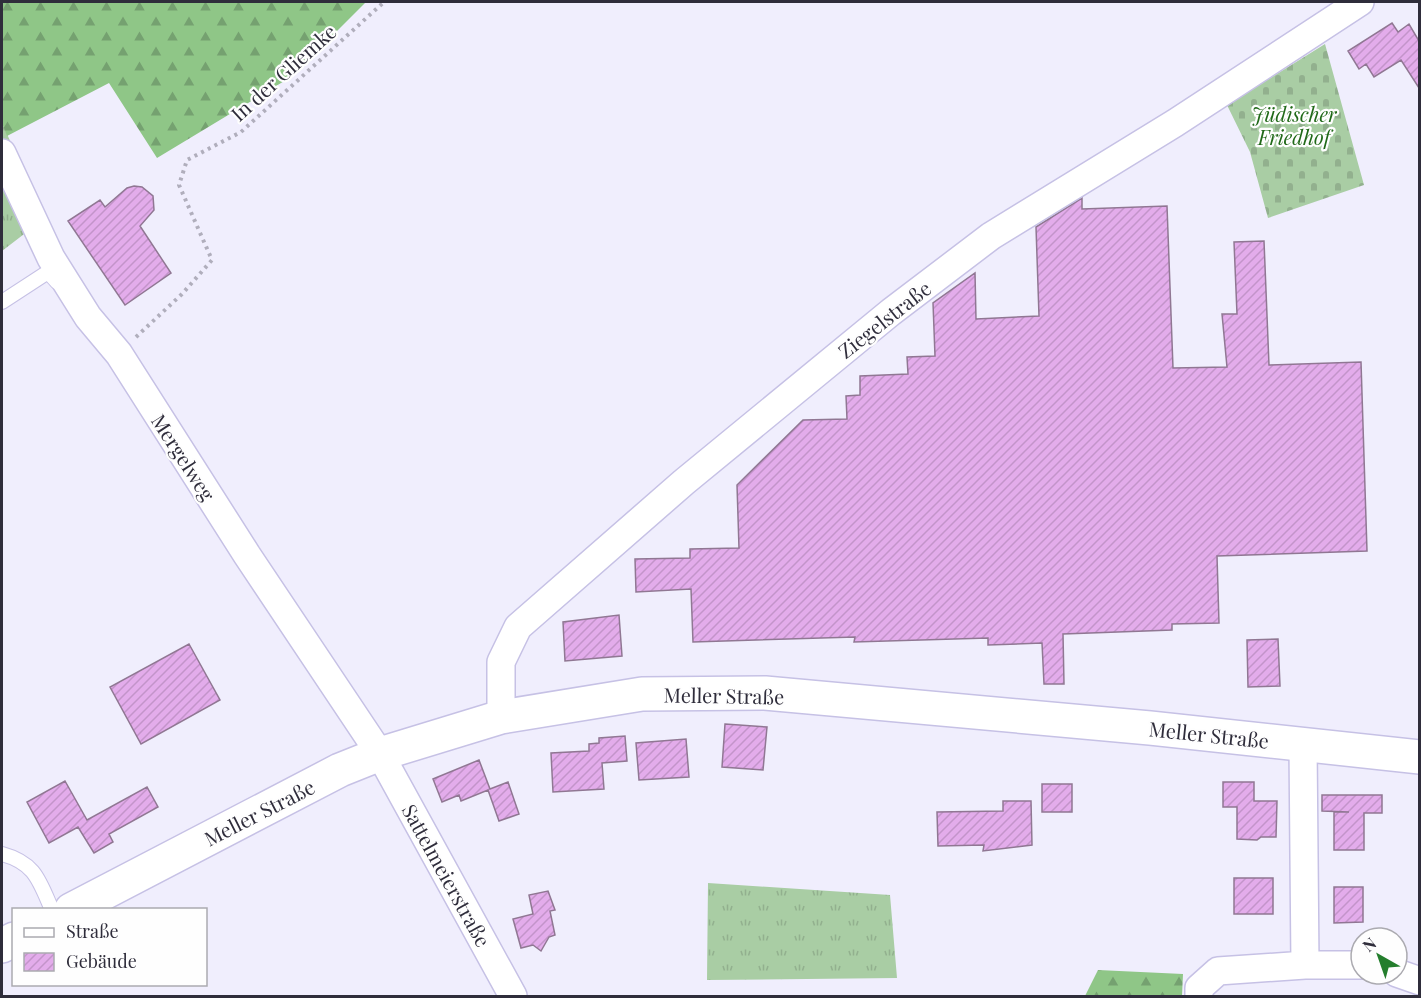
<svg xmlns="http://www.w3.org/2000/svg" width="1421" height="998" viewBox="0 0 1421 998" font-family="'Playfair Display',serif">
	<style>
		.grass { fill: url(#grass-tufts) }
		.forest { fill: url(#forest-firs) }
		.cemetery { fill: url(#cemetery-stones) }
		.building { fill: url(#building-hatch); stroke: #907793; stroke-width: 1.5 }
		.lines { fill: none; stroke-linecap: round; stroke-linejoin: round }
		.service-casing { stroke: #c6c1e5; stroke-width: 16 }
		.minor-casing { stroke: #c6c1e5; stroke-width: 30 }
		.secondary-casing { stroke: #c6c1e5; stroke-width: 36 }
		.path { stroke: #b0aebc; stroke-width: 4; stroke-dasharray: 3 4.5; stroke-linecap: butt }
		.service { stroke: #fff; stroke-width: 14 }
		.minor { stroke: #fff; stroke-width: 27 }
		.secondary { stroke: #fff; stroke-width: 33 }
		.labels { text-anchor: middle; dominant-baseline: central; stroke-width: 4.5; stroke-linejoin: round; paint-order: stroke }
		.street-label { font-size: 20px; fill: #2f2d3b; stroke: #fefefe }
		.park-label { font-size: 20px; font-style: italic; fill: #206918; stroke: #fefefe }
	</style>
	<defs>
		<pattern id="grass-tufts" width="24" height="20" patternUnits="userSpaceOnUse" patternTransform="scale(1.5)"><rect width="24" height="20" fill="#a9cda4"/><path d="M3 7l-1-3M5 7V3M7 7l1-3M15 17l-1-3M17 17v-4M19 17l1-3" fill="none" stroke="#92b08e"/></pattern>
		<pattern id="forest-firs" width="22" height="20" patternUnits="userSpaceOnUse" patternTransform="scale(1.5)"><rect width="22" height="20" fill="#8fc687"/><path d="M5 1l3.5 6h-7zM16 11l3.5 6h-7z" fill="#75a170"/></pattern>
		<pattern id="cemetery-stones" width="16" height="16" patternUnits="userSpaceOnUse" patternTransform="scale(1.5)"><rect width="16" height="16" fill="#a9cda4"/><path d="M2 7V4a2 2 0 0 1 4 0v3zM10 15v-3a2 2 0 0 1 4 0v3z" fill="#92b08e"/></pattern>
		<pattern id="building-hatch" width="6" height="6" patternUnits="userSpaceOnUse" patternTransform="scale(1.5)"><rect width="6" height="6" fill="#e3aceb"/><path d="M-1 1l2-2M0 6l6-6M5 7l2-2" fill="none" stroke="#c394ca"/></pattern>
	</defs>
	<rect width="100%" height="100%" fill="#f0eefd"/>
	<path class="grass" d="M2,123L45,218L2,251Z
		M708,883L890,895L897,978L707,980Z"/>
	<path class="forest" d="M2,2H366L291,77L157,158L109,83L7,136L2,123Z
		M1098,970L1183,974L1182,996H1085Z"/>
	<path class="cemetery" d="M1325,44L1364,185L1268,218L1250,152L1227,105Z"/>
	<path class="building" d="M1392,23L1398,32L1409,24L1419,41V88L1401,60L1374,77L1366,64L1359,69L1348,51Z
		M134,186L142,187L153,196L154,210L140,226L171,273L125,305L68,221L100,200L105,207L127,188Z
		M1082,198V209L1167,206L1173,368L1227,367L1222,314H1237L1234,242L1264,241L1269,365L1361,362L1367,551L1217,556L1219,623L1172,624V630L1063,634L1064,684H1044L1042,643L988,645V638L854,642L855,637L693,642L691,589L636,592L635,559L690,558V549L739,548L737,485L803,420L847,419L846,396L860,395V376L908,374L907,357L935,356L933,303L975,273L976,319L1039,316L1036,227Z
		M619,615L622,656L565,661L563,622Z
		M1278,639L1280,686L1248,687L1247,640Z
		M189,644L220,700L141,744L110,687Z
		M725,724L767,727L763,770L722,767Z
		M625,736L627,761L602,763L604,789L553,792L551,753L589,751V744L599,743V738Z
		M686,739L689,777L639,780L636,743Z
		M479,760L490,789L508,782L519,814L499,821L488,790L461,801L459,795L442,802L433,779Z
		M65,781L87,820L147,787L158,807L109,834L113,842L94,853L78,827L49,843L27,802Z
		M1223,782H1254V801H1277L1276,837H1261L1257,840L1237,839V807H1223Z
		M1042,784H1072V812H1042Z
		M1322,795H1382V813H1364V850H1334V812H1349L1322,811Z
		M1003,801H1031L1032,845L983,851L984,845L938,846L937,812L1003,811Z
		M1234,878H1273V914H1234Z
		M1334,887H1363V922L1334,923Z
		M548,891L555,910L550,911L555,935L549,937L541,951L533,945L521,948L513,919L533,914L529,895Z"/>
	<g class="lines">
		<g class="service-casing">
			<path id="service" d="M2,302L48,272L57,282
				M2,854C35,863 39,880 52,910"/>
		</g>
		<g class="minor-casing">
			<path id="minor" d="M2,153L51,258L88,317L119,354L247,555L380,754L513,996
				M501,717V662L518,627L684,482L891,312L991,236L1175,123L1360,2
				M1305,965H1361
				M1397,973L1420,981
				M1199,996V988L1218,971L1305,965L1303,744"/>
		</g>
		<g class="secondary-casing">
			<path id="secondary" d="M71,910L340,770L380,754L501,717L642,694L765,693L1150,728L1420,757
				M2,946L14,939"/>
		</g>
		<path class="path" d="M136,337L182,294L212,260L179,185L187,160L241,132L384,2"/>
		<use href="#service" class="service"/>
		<use href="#minor" class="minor"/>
		<use href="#secondary" class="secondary"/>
	</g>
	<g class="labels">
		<g class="street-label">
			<text transform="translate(283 72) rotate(-42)">In der Gliemke</text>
			<text transform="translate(884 319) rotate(-38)">Ziegelstraße</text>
			<text transform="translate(184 457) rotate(57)">Mergelweg</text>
			<text transform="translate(724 695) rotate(1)">Meller Straße</text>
			<text transform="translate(1209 734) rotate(6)">Meller Straße</text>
			<text transform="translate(259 812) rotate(-27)">Meller Straße</text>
			<text transform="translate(447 875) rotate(61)">Sattelmeierstraße</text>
		</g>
		<g class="park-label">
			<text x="1294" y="113">Jüdischer<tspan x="1294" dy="23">Friedhof</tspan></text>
		</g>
	</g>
	<rect width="1421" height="998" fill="none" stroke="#2f2d3b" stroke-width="6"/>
	<rect x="12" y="908" width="195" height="78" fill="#fefefe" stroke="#abaab0" stroke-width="1.5"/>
	<rect x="24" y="928" width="30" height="9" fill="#ffffff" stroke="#abaab0" stroke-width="1.5"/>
	<text x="66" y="938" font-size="18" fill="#2f2d3b">Straße</text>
	<rect x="24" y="953" width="30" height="18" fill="url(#building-hatch)" stroke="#abaab0" stroke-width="1.5"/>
	<text x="66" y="968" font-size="18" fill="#2f2d3b">Gebäude</text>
	<g transform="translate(1379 956) rotate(320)"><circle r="28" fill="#fefefe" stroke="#abaab0" stroke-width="1.5"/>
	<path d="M0-4.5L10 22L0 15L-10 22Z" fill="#247e2d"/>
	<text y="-9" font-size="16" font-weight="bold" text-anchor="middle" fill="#2f2d3b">N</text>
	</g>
</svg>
